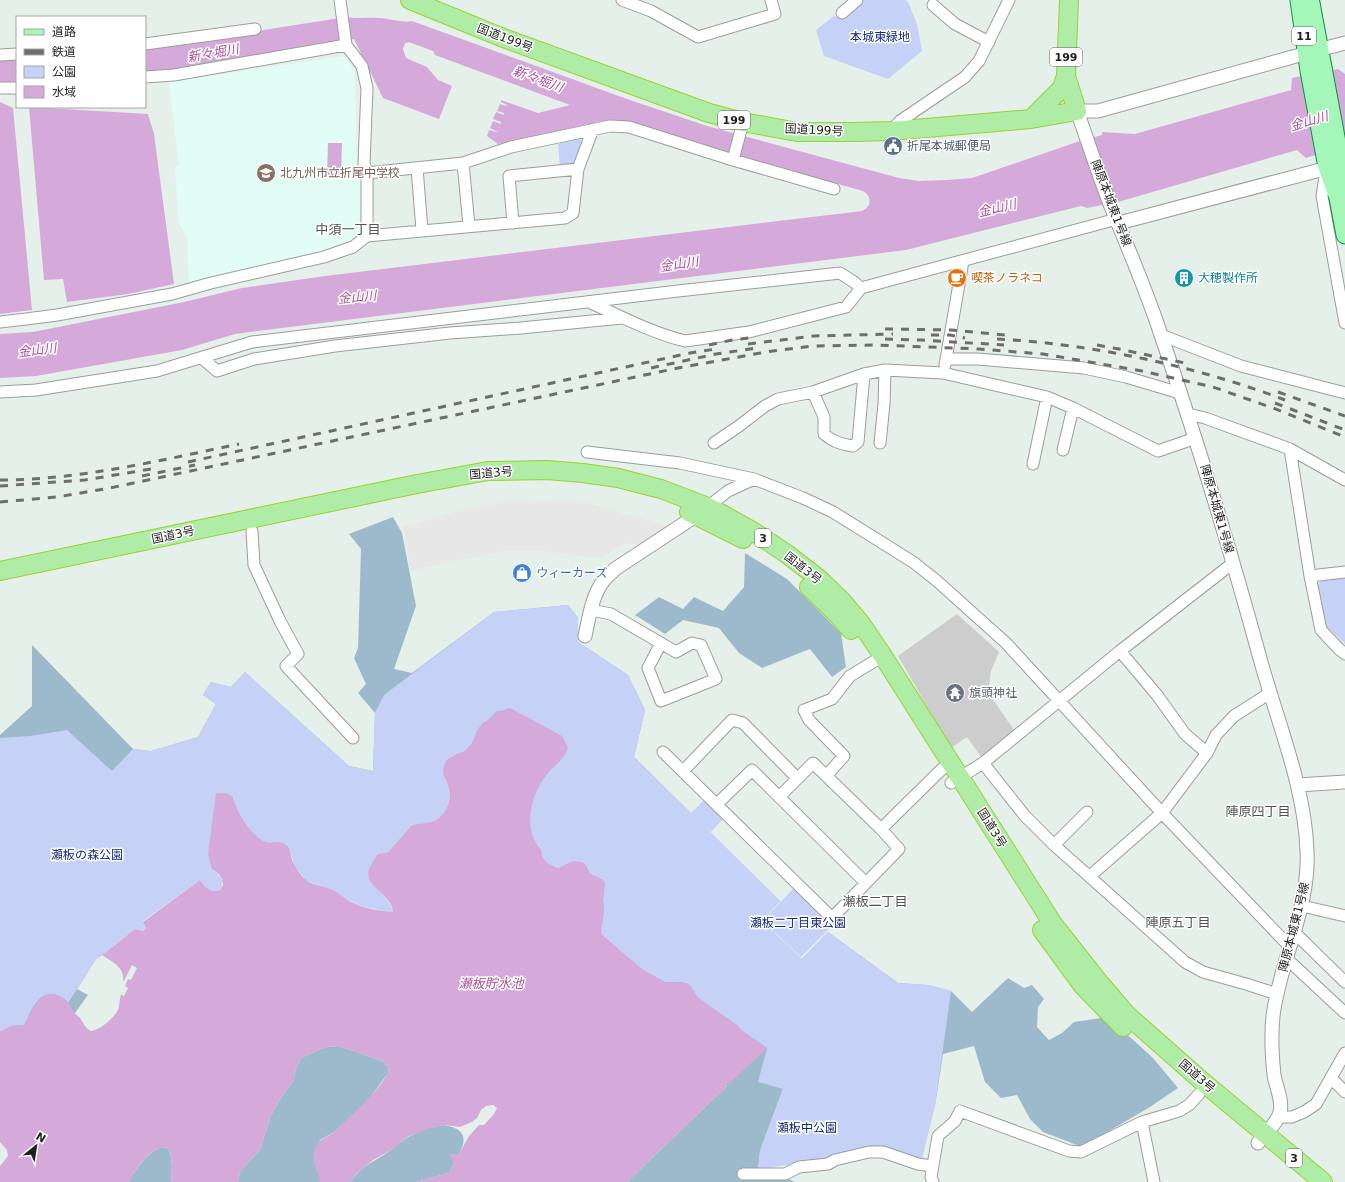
<svg xmlns="http://www.w3.org/2000/svg" width="1345" height="1182" viewBox="0 0 1345 1182" font-family="'DejaVu Sans','Noto Sans JP',sans-serif">
	<style>
		.education { fill: #e2fdf5 }
		.religious { fill: #cdcdcd }
		.forest { fill: #9dbacd }
		.park { fill: #c6d1f7 }
		.parking { fill: #e7e7e7 }
		.water { fill: #d6a9db }
		.lines { fill: none; stroke-linecap: round; stroke-linejoin: round }
		.minor-casing { stroke: #9c9c9c; stroke-width: 13 }
		.tertiary-casing { stroke: #9c9c9c; stroke-width: 15 }
		.primary-casing { stroke: #08933a; stroke-width: 19 }
		.trunk-casing { stroke: #9ad22f; stroke-width: 20 }
		.minor { stroke: #fff; stroke-width: 11 }
		.tertiary { stroke: #fff; stroke-width: 13 }
		.primary { stroke: #a4f7b9; stroke-width: 17 }
		.trunk { stroke: #afeca6; stroke-width: 18 }
		.rail { stroke: #6d6d6d; stroke-width: 3; stroke-dasharray: 8 8; stroke-linecap: butt }
		.labels { text-anchor: middle; dominant-baseline: central; stroke-width: 3; stroke-linejoin: round; paint-order: stroke }
		.shield { fill: #fff; stroke: #626262; stroke-width: 1 }
		.shield-label { font-size: 11px; font-weight: bold; fill: #1f1f1f }
		.park-label { font-size: 12px; fill: #122979; stroke: #fff }
		.street-label { font-size: 12px; fill: #1f1f1f; stroke: #fff }
		.service-label { font-size: 12px; fill: #4e5e75; stroke: #fff; text-anchor: start }
		.education-label { font-size: 12px; fill: #785e54; stroke: #fff; text-anchor: start }
		.food-label { font-size: 12px; fill: #c56008; stroke: #fff; text-anchor: start }
		.culture-label { font-size: 12px; fill: #0d838f; stroke: #fff; text-anchor: start }
		.shop-label { font-size: 12px; fill: #366cbe; stroke: #fff; text-anchor: start }
		.worship-label { font-size: 12px; fill: #5b616d; stroke: #fff; text-anchor: start }
		.water-label { font-size: 13px; font-style: italic; fill: #ab509a; stroke: #fff }
		.neighbourhood-label { font-size: 13px; fill: #525252; stroke: #fff }
	</style>
	<rect width="100%" height="100%" fill="#e6f0ea"/>
	<path class="education" d="M346,56L355,73L357,176H361L360,231L350,241L340,249L189,285L187,237L179,224L175,169L179,165L169,82Z"/>
	<path class="religious" d="M957,614L999,652L991,671L989,686L994,701L1016,733L982,758L967,737L951,748L898,656Z"/>
	<path class="forest" d="M393,517L402,533L416,606L394,669L412,673L494,612L568,605L578,618V642L628,675L645,710L634,757L780,901L761,921L802,959L828,932L898,983L928,985L951,991L972,1012L1008,978L1024,988L1032,985L1044,999L1038,1007L1037,1027L1049,1040L1062,1033L1074,1022L1108,1017L1153,1058L1178,1088L1150,1107L1082,1147L1043,1132L1030,1119L1017,1095L1001,1098L985,1082L974,1046L943,1054L935,1106L914,1099L906,1111L783,1089L760,1151L758,1169L784,1177L795,1182H627L727,1086L725,1084L727,1082L729,1084L467,749L236,808L102,955L96,959L77,989L88,995L75,1013L0,1032V735L32,706V645L133,749L151,751L198,737L216,704L203,695L211,682L231,687L245,672L349,766L373,771L375,713L358,693L366,684L354,658L358,648L361,549L349,534Z
		M745,553L787,579L841,633L846,667L832,677L810,649L762,668L739,653L719,628L683,620L665,634L635,615L659,597L683,609L694,597L723,611L744,587Z
		M339,1046L382,1061L389,1067L388,1073L366,1103L334,1132L320,1140L314,1158L321,1182H238L240,1172L244,1167L260,1150L271,1115L282,1096L293,1081L296,1069L301,1058L318,1050L328,1047Z
		M444,1125C462,1128 469,1136 459,1154H451L454,1164L449,1173L416,1182H350C362,1165 376,1161 391,1150C395,1147 397,1144 401,1142C413,1133 429,1127 444,1125Z
		M163,1147L169,1149C173,1159 172,1171 171,1182H128C135,1170 149,1150 163,1147Z"/>
	<path class="park" d="M864,0H905L908,2L917,24L922,51L888,79L824,56L816,30L834,16L843,19Z
		M580,138L584,145L574,166L560,167L558,144Z
		M1345,576V644L1327,627L1321,608L1317,587L1321,580Z
		M568,605L578,618V642L628,675L645,710L634,757L691,813L706,798L725,817L711,832L700,822L780,901L761,921L802,959L828,932L898,983L928,985L951,991L935,1106L922,1159L912,1157L887,1149L868,1146L836,1154L825,1160L758,1169L760,1151L783,1089L758,1082L767,1048L741,1030L737,1025L698,998L690,985L682,982H665L643,970L605,937L601,933V928L604,911L603,899L605,883L603,880L590,874L585,864H569L558,868C552,866 546,864 543,858C542,855 542,851 541,849C539,845 535,843 533,839C522,810 538,779 560,761L510,708L495,713L487,721L482,724L471,745L467,749L461,752L445,780C454,793 448,819 431,823C425,824 418,823 412,825L388,852L378,854L368,871C368,889 391,895 393,913L361,906L306,880L294,865L291,853L280,842C276,842 272,844 268,843C252,839 236,810 232,796L212,869C220,875 225,880 220,890C208,893 207,888 200,880L143,921L146,928L142,931L135,929L96,959L68,1003C65,1000 62,998 58,996C39,987 31,1012 24,1025L11,1026L0,1032V738L30,736L67,730L112,771L133,749L151,751L198,737L216,704L203,695L211,682L231,687L245,672L349,766L373,771L375,713L384,695L494,612Z
		M794,888L833,925L801,957L762,921Z"/>
	<path class="parking" d="M541,500L588,503L670,527L639,546L625,543L603,557L593,558L537,550L507,551L459,560L420,569L410,570L404,527L458,511L504,502Z"/>
	<path class="water" d="M346,17C357,19 369,17 381,18C391,19 402,23 412,21L627,99L707,126L899,178L919,181L946,180L972,178L1077,142L1102,135V132L1135,134L1291,90L1292,78L1338,69L1345,74V146L1306,158L1297,150L1118,202L1087,208L1081,206L906,250L235,334L182,350L36,376L0,378V334L33,332L184,302L242,288L325,276L862,211C872,207 872,196 863,191L612,121H602L498,144L487,136L489,130L497,132H498L490,128L493,121L501,124V122L493,119L496,112L504,115V113L497,111L500,104L507,106V105L501,102V100L538,113L570,105L435,55L433,51L409,42L405,43L403,49L406,58L427,67L438,80L452,86L439,119L383,98L354,39C286,51 214,68 145,73V47L167,45Z
		M17,58V83H0V59Z
		M0,102L13,108L32,310L0,314Z
		M29,107L148,114L154,134L174,284L128,294L67,302L63,279L44,280Z
		M328,143H342L341,177H327Z
		M510,708L562,736L568,747C565,760 553,766 546,775C533,792 525,820 534,839C535,842 537,844 539,847C542,850 542,851 542,855C544,863 551,865 558,868L573,861L582,862L585,864L590,874L603,880L605,883L603,899L604,911L601,933L605,937L643,970L665,982L686,983L690,986L698,998L737,1025L741,1030L767,1048L729,1084L727,1082L725,1084L727,1086L627,1182H416L449,1173L454,1164L450,1154H459L469,1136L479,1125H484L494,1114L497,1108L493,1105L486,1106L481,1110L477,1118L472,1122L460,1127L444,1125L434,1127L409,1136L391,1150L373,1160L355,1175L350,1182H321C318,1173 312,1162 314,1152C317,1138 326,1139 335,1131C347,1119 389,1083 389,1067L382,1061L339,1046L328,1047L318,1050L301,1058L296,1069L293,1081L282,1096L271,1115L260,1150L244,1167L240,1172L238,1182H171C172,1172 173,1159 169,1149C155,1140 134,1171 128,1182H0V1166L8,1156L7,1150L0,1142V1032L11,1026L24,1025C33,1009 43,981 66,1000C70,1004 71,1009 75,1013C78,1017 76,1014 79,1017C84,1022 83,1026 91,1031C101,1029 113,1019 118,1010C120,1005 119,999 121,994L124,996L128,988L125,986L128,979L131,980L137,968L132,965L124,981H123C125,967 112,962 102,955L135,929L143,931L146,928L143,922L200,880C206,888 210,893 220,890L223,885L222,879L219,874L212,869L208,854L216,793H226L232,796C236,810 251,837 266,842C273,844 280,839 286,845C292,849 290,858 294,864C297,869 301,876 305,879C312,886 324,886 333,890C339,893 345,899 351,902C363,908 379,911 393,912C392,895 368,889 368,873C368,868 374,861 376,856L378,854L388,852L412,825C418,823 426,824 432,822C446,817 453,799 448,786C446,779 441,774 444,766C447,755 460,755 468,748C475,742 475,731 481,725C483,722 486,722 489,720C492,717 494,714 497,711H501Z"/>
	<g class="lines">
		<g class="minor-casing">
			<path id="minor" d="M622,0L651,11L698,37L775,14L771,0
				M933,5L955,24L989,42
				M842,13L857,0
				M145,44L255,29
				M0,55L17,54
				M145,77L174,75L346,45
				M0,88H17
				M891,131L900,121L965,77L979,61L1009,0
				M733,160L743,122
				M463,163L469,226
				M417,168L422,230
				M1326,170L1322,196L1345,323
				M367,173L463,163L511,147L610,126L629,127L733,160L834,189
				M513,223L509,176L578,169
				M367,236L565,218L573,213L578,169L593,129
				M589,302C620,316 652,333 685,341L749,332L846,307L861,288L1117,219
				M0,322L26,319L57,315L172,294L211,283L324,257L353,247L367,236V173L364,163L367,88L362,66L346,45L340,0
				M1161,335L1241,366L1345,393
				M202,358L217,371L254,359L335,346L450,333L521,328L622,318
				M946,359H978L1084,368L1126,377L1180,393
				M945,365L963,261
				M0,392L36,390L157,371L252,342L678,291L840,273L854,282L861,288
				M813,392L824,417V434C833,442 841,444 853,446L858,442L864,374
				M1188,414L1205,418L1290,449L1345,480
				M714,443L739,426L765,406L778,399L813,392L864,374L885,370L943,373L1047,397L1073,408L1158,451L1196,438
				M880,443L884,404L885,370
				M1290,449L1310,576L1321,630L1339,649L1345,654
				M1063,450L1073,408
				M587,452L680,463L754,479
				M1033,464L1047,397
				M705,509L728,491L754,479L803,498L833,512L913,562L937,581L1006,643L1162,813L1290,947
				M252,531L254,565L280,621L298,654L286,666L353,738
				M1310,576L1345,572
				M591,610L611,614L676,652L692,643L701,645L716,679L661,701L648,668L661,643
				M1120,651L1157,695L1185,734L1207,753
				M663,752L832,918L899,849L881,829L813,763L779,797
				M983,763L1025,816L1054,845L1185,962L1203,972L1246,984L1277,994
				M683,771L732,720L743,723L797,778
				M827,775L844,756L809,720L804,710L832,699L850,676L883,656
				M951,783L983,763L1120,651L1233,563
				M717,804L752,770L866,883
				M881,829L942,769L951,763
				M1054,845L1087,812
				M1090,876L1162,813L1207,753L1216,735L1234,716L1270,693
				M1302,906L1345,916
				M1294,932L1345,982
				M1287,959L1345,1013
				M1331,1078L1345,1092
				M1279,1117H1292L1304,1112L1316,1104L1345,1053
				M1142,1122L1154,1182
				M743,1174H785L799,1167L828,1164L835,1160L869,1152H883L918,1164L932,1166
				M933,1182L931,1177L938,1136L955,1121L960,1111L1069,1151L1081,1152L1142,1122L1179,1111L1189,1105L1199,1094"/>
		</g>
		<g class="tertiary-casing">
			<path id="tertiary" d="M1119,223L1335,166
				M585,636C589,618 592,595 604,580C607,576 612,573 615,569L697,515
				M1298,785L1345,782
				M1258,1143C1264,1135 1278,1122 1280,1112C1283,1100 1276,1087 1274,1075C1272,1056 1271,1035 1273,1016C1280,960 1310,908 1307,851C1305,788 1278,723 1261,662C1231,552 1198,443 1161,335C1147,292 1129,250 1112,209C1099,177 1089,144 1077,111H1098L1307,53L1345,43"/>
		</g>
		<g class="primary-casing">
			<path id="primary" d="M1299,0L1309,71L1327,167L1338,198L1345,235
				M1311,3L1341,164L1339,192"/>
		</g>
		<g class="trunk-casing">
			<path id="trunk" d="M410,0L501,37L709,113L743,122L797,132H853L891,131L1031,119L1077,111L1066,76L1069,0
				M1031,119L1062,88L1066,76
				M689,512L743,539
				M0,571L417,484L488,471L547,470L583,473L618,478L661,489L708,507L722,514L754,532L787,554L818,578L842,601L862,625L883,656L1053,924L1098,981L1126,1014L1203,1082L1323,1182
				M809,587L838,615L851,630
				M1042,930L1083,986L1123,1027"/>
		</g>
		<use href="#minor" class="minor"/>
		<use href="#tertiary" class="tertiary"/>
		<use href="#primary" class="primary"/>
		<use href="#trunk" class="trunk"/>
		<path class="rail" d="M885,329L951,330L1005,335
			M931,335H950L965,338
			M885,339L921,340L1004,345
			M997,339C1092,344 1196,366 1285,400
			M748,344L814,336L893,334
			M709,345L732,340L756,337
			M1097,345L1119,349L1185,363
			M651,368L716,354L757,348
			M1278,392L1345,416
			M1275,403L1345,430
			M188,462L690,353L716,349
			M142,476L195,465
			M0,480C79,480 162,460 239,444
			M0,486L85,480L151,469
			M0,502L57,497L110,488L678,368L766,352L812,346L877,345L979,349L1043,354L1142,371L1213,387L1273,408L1345,437"/>
	</g>
	<defs>
		<g id="civic-disc" transform="scale(1)"><circle r="9.5" fill="#5c6f8a" stroke="#fff"/><path d="M-.6-6.5H3V-4.5H.6V-3L4-1V1h2V6H-6V1h2V-1L-.6-3ZM-1.2 2.5V6h2.4V2.5Z" fill="#fff"/></g>
		<g id="school-disc" transform="scale(1)"><circle r="9.5" fill="#8d6e63" stroke="#fff"/><path d="M0-5L7-2L0 1L-7-2ZM-4 1L0 2.5L4 1V4Q0 6-4 4Z" fill="#fff"/></g>
		<g id="cafe-disc" transform="scale(1)"><circle r="9.5" fill="#e8710a" stroke="#fff"/><path d="M-5.5-4.5H6V0H3Q3 3.5 0 3.5H-2.5Q-5.5 3.5-5.5 0ZM3-3.2v2h1.7v-2ZM-6 4.5H4V6H-6Z" fill="#fff"/></g>
		<g id="building-disc" transform="scale(1)"><circle r="9.5" fill="#0f9aa8" stroke="#fff"/><path d="M-4-6H4V6H1V3H-1V6H-4ZM-2.5-4.3h1.7v1.8h-1.7ZM.8-4.3h1.7v1.8H.8ZM-2.5-1h1.7V.8h-1.7ZM.8-1h1.7V.8H.8Z" fill="#fff"/></g>
		<g id="shop-disc" transform="scale(1)"><circle r="9.5" fill="#3f7fe0" stroke="#fff"/><path d="M-5-2.5h2.3a2.7 3.5 0 0 1 5.4 0H5L5.5 6h-11ZM-1.5-2.5h3a1.5 2.3 0 0 0-3 0Z" fill="#fff"/></g>
		<g id="temple-disc" transform="scale(1)"><circle r="9.5" fill="#6b7280" stroke="#fff"/><path d="M0-6L5-2H3V0L6.5 2.5H4V6H1.5V3h-3V6H-4V2.5H-6.5L-3 0V-2H-5Z" fill="#fff"/></g>
	</defs>
	<g fill-rule="evenodd">
		<use href="#civic-disc" x="893" y="146"/>
		<use href="#school-disc" x="266" y="173"/>
		<use href="#cafe-disc" x="957" y="278"/>
		<use href="#building-disc" x="1184" y="278"/>
		<use href="#shop-disc" x="522" y="573"/>
		<use href="#temple-disc" x="955" y="693"/>
	</g>
	<g class="labels">
		<g class="shield">
			<rect x="1292" y="27" width="24" height="18" rx="3"/>
			<rect x="1050" y="48" width="32" height="18" rx="3"/>
			<rect x="718" y="111" width="32" height="18" rx="3"/>
			<rect x="755" y="529" width="16" height="18" rx="3"/>
			<rect x="1286" y="1149" width="16" height="18" rx="3"/>
		</g>
		<g class="shield-label">
			<text x="1304" y="36">11</text>
			<text x="1066" y="57">199</text>
			<text x="734" y="120">199</text>
			<text x="763" y="538">3</text>
			<text x="1294" y="1158">3</text>
		</g>
		<g class="park-label">
			<text x="880" y="37">本城東緑地</text>
			<text x="87" y="855">瀬板の森公園</text>
			<text x="798" y="923">瀬板二丁目東公園</text>
			<text x="807" y="1128">瀬板中公園</text>
		</g>
		<g class="street-label">
			<text transform="translate(505 38) rotate(21)">国道199号</text>
			<text transform="translate(814 130) rotate(3)">国道199号</text>
			<text transform="translate(1111 203) rotate(69)">陣原本城東1号線</text>
			<text transform="translate(491 473) rotate(-5)">国道3号</text>
			<text transform="translate(1217 509) rotate(74)">陣原本城東1号線</text>
			<text transform="translate(173 535) rotate(-12)">国道3号</text>
			<text transform="translate(803 568) rotate(38)">国道3号</text>
			<text transform="translate(992 828) rotate(58)">国道3号</text>
			<text transform="translate(1294 927) rotate(-76)">陣原本城東1号線</text>
			<text transform="translate(1197 1076) rotate(41)">国道3号</text>
		</g>
		<g class="service-label">
			<text x="907" y="146">折尾本城郵便局</text>
		</g>
		<g class="education-label">
			<text x="280" y="173">北九州市立折尾中学校</text>
		</g>
		<g class="food-label">
			<text x="971" y="278">喫茶ノラネコ</text>
		</g>
		<g class="culture-label">
			<text x="1198" y="278">大穂製作所</text>
		</g>
		<g class="shop-label">
			<text x="536" y="573">ウィーカーズ</text>
		</g>
		<g class="worship-label">
			<text x="969" y="693">旗頭神社</text>
		</g>
		<g class="water-label">
			<text transform="translate(213 53) rotate(-10)">新々堀川</text>
			<text transform="translate(538 79) rotate(20)">新々堀川</text>
			<text transform="translate(1309 121) rotate(-16)">金山川</text>
			<text transform="translate(997 208) rotate(-13)">金山川</text>
			<text transform="translate(679 264) rotate(-8)">金山川</text>
			<text transform="translate(357 297) rotate(-5)">金山川</text>
			<text transform="translate(37 350) rotate(-7)">金山川</text>
			<text x="491" y="983">瀬板貯水池</text>
		</g>
		<g class="neighbourhood-label">
			<text x="348" y="229">中須一丁目</text>
			<text x="1258" y="811">陣原四丁目</text>
			<text x="875" y="901">瀬板二丁目</text>
			<text x="1178" y="922">陣原五丁目</text>
		</g>
	</g>
	<rect x="16" y="16" width="130" height="92" fill="#ffffff" stroke="#a5a5a5"/>
	<rect x="24" y="29" width="20" height="6" fill="#a4f7b9" stroke="#a5a5a5"/>
	<text x="52" y="36" font-size="12" fill="#1f1f1f">道路</text>
	<rect x="24" y="49" width="20" height="6" fill="#6d6d6d" stroke="#a5a5a5"/>
	<text x="52" y="56" font-size="12" fill="#1f1f1f">鉄道</text>
	<rect x="24" y="66" width="20" height="12" fill="#c6d1f7" stroke="#a5a5a5"/>
	<text x="52" y="76" font-size="12" fill="#1f1f1f">公園</text>
	<rect x="24" y="86" width="20" height="12" fill="#d6a9db" stroke="#a5a5a5"/>
	<text x="52" y="96" font-size="12" fill="#1f1f1f">水域</text>
	<g transform="translate(36 1146) rotate(30)" stroke="#ffffff" stroke-width="3" paint-order="stroke">
	<path d="M0-3L7 15L0 10L-7 15Z" fill="#1f1f1f"/>
	<text y="-6" font-size="11" font-weight="bold" text-anchor="middle" fill="#1f1f1f">N</text>
	</g>
</svg>
